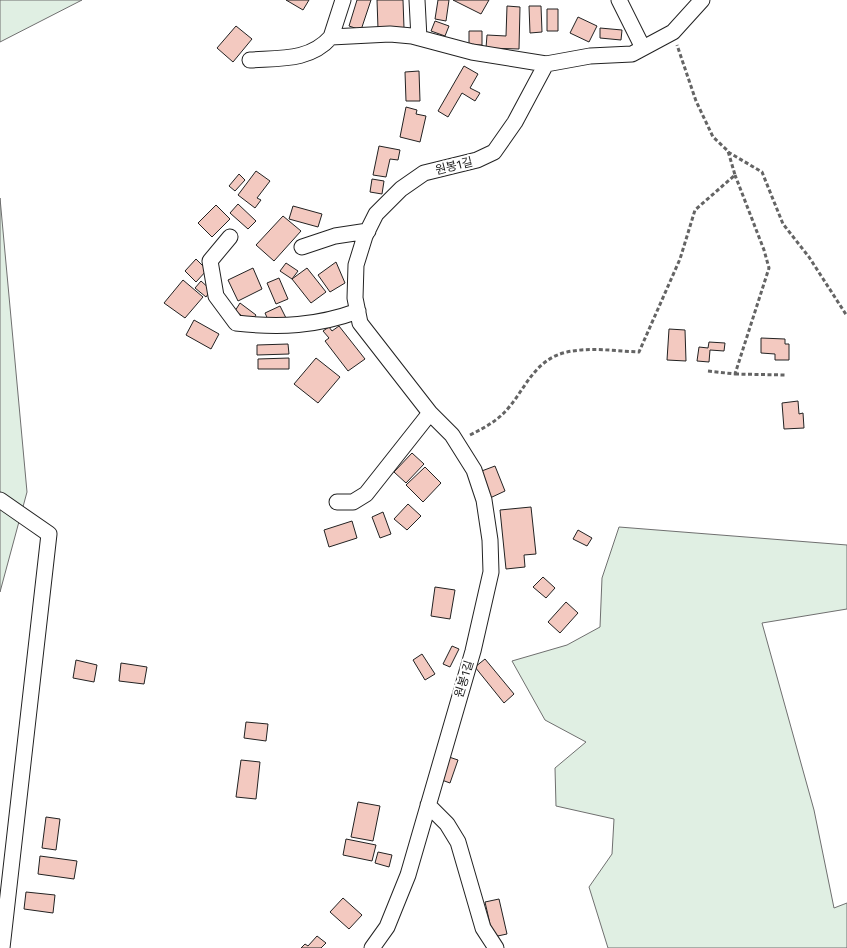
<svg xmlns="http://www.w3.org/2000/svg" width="847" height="948" viewBox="0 0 847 948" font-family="'Fira Sans','Noto Sans KR',sans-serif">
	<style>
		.green { fill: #e0efe3; stroke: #6f6f6f }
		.building { fill: #f3c9c0; stroke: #222 }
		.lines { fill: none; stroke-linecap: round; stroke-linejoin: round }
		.minor-casing { stroke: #222; stroke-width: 17 }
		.path { stroke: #646464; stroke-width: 3; stroke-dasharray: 4 2.5; stroke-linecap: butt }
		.minor { stroke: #fff; stroke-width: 15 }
		.labels { text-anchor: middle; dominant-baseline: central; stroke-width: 4; stroke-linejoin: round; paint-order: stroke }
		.street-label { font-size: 12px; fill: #222; stroke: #fff }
	</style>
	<rect width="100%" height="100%" fill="#fff"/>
	<path class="green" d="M0,0H82L0,42Z
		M0,198L27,492L0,592Z
		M619,527L847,545V609L762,623L814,810L834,908L847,903V948H608L589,887L612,854L614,819L556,806L555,768L586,742L545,720L512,661L567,645L600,627L602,578Z"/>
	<path class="building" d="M286,0H309L303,10Z
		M357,0H371L361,30L349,26Z
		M377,0H403L404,28L378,29Z
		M438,0H449L446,21L435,19Z
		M453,0H489L481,14Z
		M507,6L520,7L519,49L486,48L487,35L506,36Z
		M529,6H541L542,32L530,33Z
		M547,9H558V31H547Z
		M578,17L597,26L589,42L570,33Z
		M435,21L449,26L445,36L431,31Z
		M236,26L252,39L233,62L217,48Z
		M600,28L622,30L621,40L600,38Z
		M469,31H482V45H469Z
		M464,66L478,74L470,88L480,93L475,101L462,93L448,117L438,111Z
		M419,71L420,101H406L405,72Z
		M406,107L417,110L416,114L426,116L420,142L400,137Z
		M379,146L400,150L398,160L390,159L386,177L373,175Z
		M256,171L270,181L257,198L261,200L255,208L238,195Z
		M239,174L245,180L235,191L229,186Z
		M372,179L384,181L382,194L370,192Z
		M238,204L256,221L248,229L230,213Z
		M216,205L230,219L212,237L198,223Z
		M293,206L322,214L318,227L289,219Z
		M283,216L301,231L274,261L256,245Z
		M196,259L207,270L196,282L185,271Z
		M336,262L345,283L330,292L318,275Z
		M286,263L298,271L292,279L280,271Z
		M253,268L262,289L238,301L228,280Z
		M307,268L326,292L311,303L292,279Z
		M279,278L288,299L276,304L267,283Z
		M183,280L203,297L185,318L164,303Z
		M201,281L211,290L206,297L195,288Z
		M240,303L256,315L251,322L235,311Z
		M280,306L286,318L270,324L265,313Z
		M194,320L219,334L211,349L186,335Z
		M339,326L365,359L348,371L325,341L329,338L323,331L329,327L332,331Z
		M669,329L685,330L686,361L667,360Z
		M761,338L785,339V344H789V360H775V354L761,353Z
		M709,342L725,343L724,351L710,350L709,362L697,361L699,347L708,348Z
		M288,344L289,354L257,355V345Z
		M289,358V369H258V359Z
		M316,358L340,377L318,403L294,384Z
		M798,401L799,414L803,413L804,428L784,429L782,403Z
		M412,453L424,464L406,483L394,472Z
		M495,466L505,491L490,498L479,472Z
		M425,467L441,483L423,502L406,485Z
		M408,504L421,516L407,530L394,519Z
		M531,507L536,554L524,555L525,567L506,569L500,510Z
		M383,512L391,534L380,538L372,517Z
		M352,521L357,538L329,547L324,530Z
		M578,530L592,538L587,546L573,539Z
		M543,577L555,588L546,598L533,587Z
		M435,587L455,590L450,619L431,616Z
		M566,602L578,613L560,633L548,622Z
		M452,646L459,649L450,667L443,664Z
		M422,654L435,674L425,680L413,660Z
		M485,659L514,694L504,703L475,667Z
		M76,660L97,665L94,682L73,678Z
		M121,663L147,667L144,684L119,681Z
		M246,722L268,724L266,741L244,738Z
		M446,756L458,760L450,783L439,779Z
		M241,760L260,762L256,799L236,797Z
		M358,802L380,806L373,841L351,837Z
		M46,817L60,819L56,850L42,848Z
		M346,839L376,845L372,861L343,855Z
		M378,852L392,855L389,867L375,863Z
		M40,856L77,861L74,879L38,874Z
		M26,892L55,895L53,913L24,909Z
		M343,898L362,915L349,929L330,912Z
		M499,899L507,934L493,937L485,902Z
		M317,936L326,943L321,948H301L305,944L308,946Z"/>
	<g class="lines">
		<g class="minor-casing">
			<path id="minor" d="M417,0L419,38
				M619,0L643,48
				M331,37L343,0
				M250,60C280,58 310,61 331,37L390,34L412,36L472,52L546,64
				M230,237L210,261L216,296L236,323C280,328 317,326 358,311
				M302,247L335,236L368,231
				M0,500L49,534L2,948
				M337,502H353L366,494L430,413
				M428,805L447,824L458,842L483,928L496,948
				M372,948L387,927L408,875L473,651L491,572L490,540L484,500L474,470L452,435L430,413L360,323L355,298L356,265L365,236L376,214L401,189L424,173L477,160L494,152L515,122L546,64L590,56L632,54L673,32L702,0"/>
		</g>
		<path class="path" d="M728,152L762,172L783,224L809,257L847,316
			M708,371L735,374L769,268L764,250L735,175
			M735,374L786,375
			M470,435C486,427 499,420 510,406C527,385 536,359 567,352C590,347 615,351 639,352L680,259L695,210L735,175L728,151L713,137L696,101L677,45"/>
		<use href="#minor" class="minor"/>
	</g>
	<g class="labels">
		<g class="street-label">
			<text transform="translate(454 166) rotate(-14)">원봉1길</text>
			<text transform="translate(464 679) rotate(-73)">원봉1길</text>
		</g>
	</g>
</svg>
